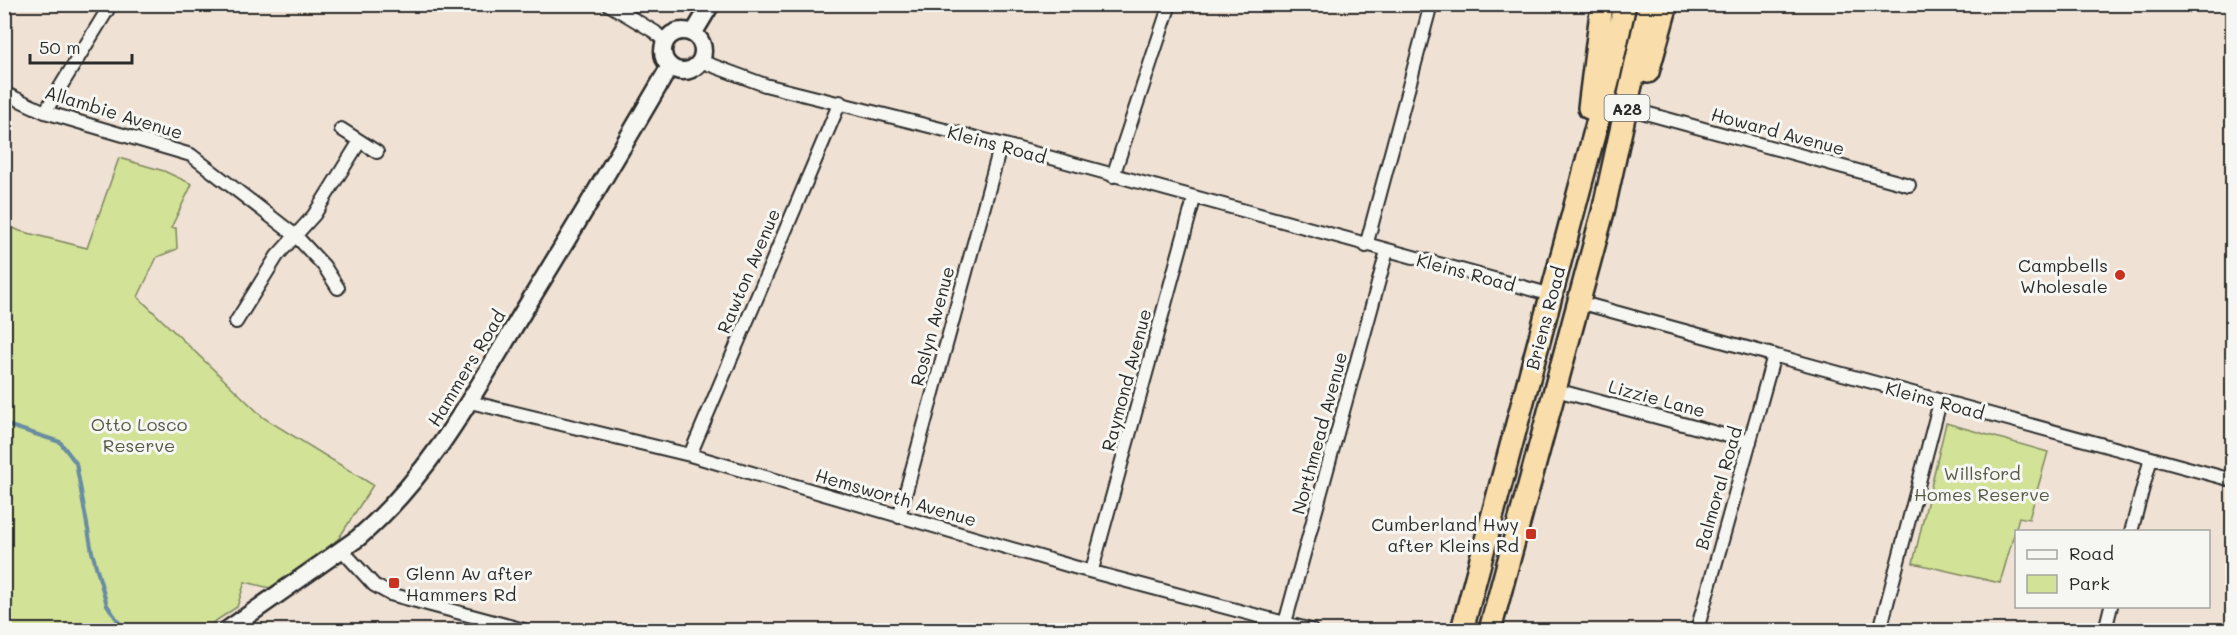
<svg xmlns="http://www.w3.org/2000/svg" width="2237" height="635" viewBox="0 0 2237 635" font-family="Mali,sans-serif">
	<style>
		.green { fill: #d2e296; stroke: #7e8660; stroke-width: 1.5 }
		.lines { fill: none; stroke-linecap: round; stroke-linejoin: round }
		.stream { stroke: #688ca2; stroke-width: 4 }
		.minor-casing { stroke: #2b2b2b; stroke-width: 16 }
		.tertiary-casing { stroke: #2b2b2b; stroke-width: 21 }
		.trunk-casing { stroke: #2b2b2b; stroke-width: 26 }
		.minor { stroke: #f6f6f2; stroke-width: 12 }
		.tertiary { stroke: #f6f6f2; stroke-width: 16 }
		.trunk { stroke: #f9deab; stroke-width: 21 }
		.poi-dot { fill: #c8321e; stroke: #f6f6f2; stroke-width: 2 }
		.labels { text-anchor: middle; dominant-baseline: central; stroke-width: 6; stroke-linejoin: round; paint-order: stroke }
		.shield { fill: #f6f6f2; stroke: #686867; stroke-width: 1.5 }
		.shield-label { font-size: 16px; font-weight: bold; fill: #2b2b2b }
		.street-label { font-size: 18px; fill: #2b2b2b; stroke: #f6f6f2 }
		.poi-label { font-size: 18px; fill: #2b2b2b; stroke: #f6f6f2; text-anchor: end }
		.park-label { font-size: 18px; fill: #555946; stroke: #f6f6f2 }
	</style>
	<rect width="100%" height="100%" fill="#efe2d4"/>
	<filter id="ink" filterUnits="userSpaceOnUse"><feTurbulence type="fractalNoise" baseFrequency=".0167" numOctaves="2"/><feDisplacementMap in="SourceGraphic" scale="12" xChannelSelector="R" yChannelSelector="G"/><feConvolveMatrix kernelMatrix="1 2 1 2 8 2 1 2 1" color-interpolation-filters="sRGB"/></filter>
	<g filter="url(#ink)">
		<path class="green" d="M119,158L164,171L192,184L171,228H176L177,249L157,257L138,297L264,418L373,485L339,538L296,574L270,588L245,582L237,607L202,630H5L4,224L20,231L87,248Z
			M1946,423L2048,452L2029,519L2019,517L2000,583L1913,563Z"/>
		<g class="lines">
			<path class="stream" d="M4,424L60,442L76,463L92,552L107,605L124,630"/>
			<g class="minor-casing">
				<path id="minor" d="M608,4L655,32L665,42
					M700,61L765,85L1001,144L1552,295
					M4,93L45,112L191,155L296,236L324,266L338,288
					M1638,111L1909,185
					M45,112L111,4
					M341,129L377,152
					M1113,176L1170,4
					M1366,246L1431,4
					M1578,302L2232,480
					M236,322L277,256L314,215L360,141
					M1556,390L1750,442
					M470,402L690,455L1074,567L1311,630
					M690,455L840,102
					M899,517L1001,144
					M2131,532L2151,458
					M342,550L374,585L390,594L524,630
					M1092,570L1194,199
					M1285,623L1387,251
					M1697,630L1774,355
					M1880,630L1940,402
					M2105,630L2111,606"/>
			</g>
			<g class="tertiary-casing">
				<path id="tertiary" d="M663 51a20 20 0 1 1 40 0a20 20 0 1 1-40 0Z
					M693,34L711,4
					M227,630L358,538C430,476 475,392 523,312C573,230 622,149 670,66"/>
			</g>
			<g class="trunk-casing">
				<path id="trunk" d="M1648,72L1667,4
					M1589,108L1602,4
					M1462,630L1608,82L1625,4
					M1490,630L1603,212L1649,4"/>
			</g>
			<use href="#minor" class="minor"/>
			<use href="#tertiary" class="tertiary"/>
			<use href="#trunk" class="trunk"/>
		</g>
	</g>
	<g class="poi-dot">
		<circle cx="2120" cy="275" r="6"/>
		<rect x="1525" y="528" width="12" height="12" rx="3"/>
		<rect x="388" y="577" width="12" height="12" rx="3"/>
	</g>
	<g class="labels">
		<rect class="shield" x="1604.5" y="95" width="45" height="26" rx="4.5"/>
		<g class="shield-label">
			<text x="1627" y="108">A28</text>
		</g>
		<g class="street-label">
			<text transform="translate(114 112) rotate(17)">Allambie Avenue</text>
			<text transform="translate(1778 131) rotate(15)">Howard Avenue</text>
			<text transform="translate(997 144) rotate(15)">Kleins Road</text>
			<text transform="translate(748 271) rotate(-67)">Rawton Avenue</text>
			<text transform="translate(1466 272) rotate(15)">Kleins Road</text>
			<text transform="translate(1545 318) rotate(-75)">Briens Road</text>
			<text transform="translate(932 326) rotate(-75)">Roslyn Avenue</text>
			<text transform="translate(466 368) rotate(-59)">Hammers Road</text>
			<text transform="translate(1126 380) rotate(-75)">Raymond Avenue</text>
			<text transform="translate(1657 398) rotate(15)">Lizzie Lane</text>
			<text transform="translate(1935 400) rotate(15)">Kleins Road</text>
			<text transform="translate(1319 433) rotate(-75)">Northmead Avenue</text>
			<text transform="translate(1718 488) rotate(-74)">Balmoral Road</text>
			<text transform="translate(896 497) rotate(16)">Hemsworth Avenue</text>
		</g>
		<g class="poi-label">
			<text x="2108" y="265">Campbells<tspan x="2108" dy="21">Wholesale</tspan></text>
			<text x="1519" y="524">Cumberland Hwy<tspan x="1519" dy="21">after Kleins Rd</tspan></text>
			<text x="406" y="573" text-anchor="start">Glenn Av after<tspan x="406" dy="21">Hammers Rd</tspan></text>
		</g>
		<g class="park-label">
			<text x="139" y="424">Otto Losco<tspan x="139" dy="21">Reserve</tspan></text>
			<text x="1982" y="473">Willsford<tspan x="1982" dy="21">Homes Reserve</tspan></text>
		</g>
	</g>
	<rect width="2237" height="635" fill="none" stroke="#f6f6f2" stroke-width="24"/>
	<rect x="12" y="12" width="2213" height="611" fill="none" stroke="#2b2b2b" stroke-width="2" filter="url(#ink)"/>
	<rect x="2015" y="530" width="195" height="78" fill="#f6f6f2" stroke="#a5a5a2" stroke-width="1.5"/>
	<rect x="2027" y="550" width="30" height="9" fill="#f6f6f2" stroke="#a5a5a2" stroke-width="1.5"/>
	<text x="2069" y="560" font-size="18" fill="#2b2b2b">Road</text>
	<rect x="2027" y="575" width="30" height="18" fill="#d2e296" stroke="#a5a5a2" stroke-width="1.5"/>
	<text x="2069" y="590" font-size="18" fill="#2b2b2b">Park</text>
	<path d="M30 54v9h102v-9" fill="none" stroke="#2b2b2b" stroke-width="3"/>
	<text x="39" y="54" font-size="18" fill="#2b2b2b" stroke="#f6f6f2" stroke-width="4.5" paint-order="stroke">50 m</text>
</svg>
